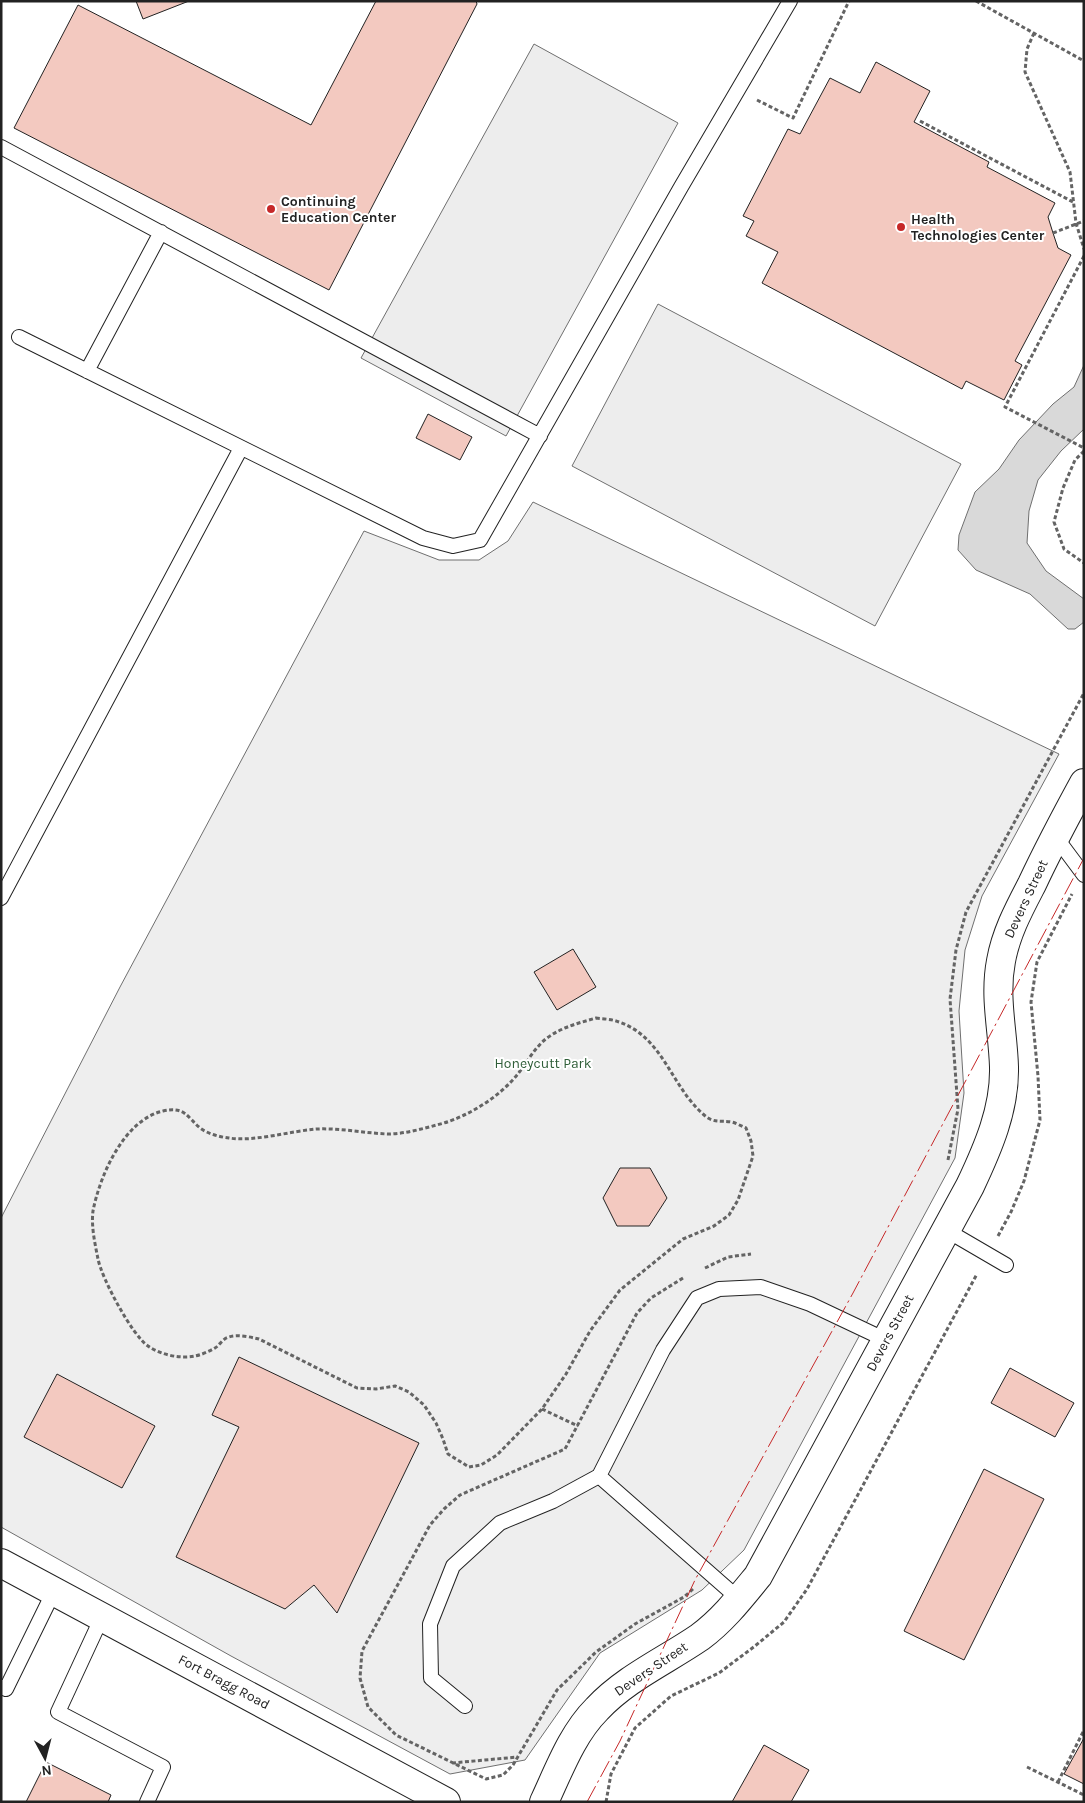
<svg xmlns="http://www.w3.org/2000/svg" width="1085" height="1803" viewBox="0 0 1085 1803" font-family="Karla,sans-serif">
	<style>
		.green { fill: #eee; stroke: #6f6f6f }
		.parking { fill: #ededed; stroke: #6f6f6f }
		.water { fill: #d9d9d9; stroke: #6f6f6f }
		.building { fill: #f3c9c0; stroke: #222 }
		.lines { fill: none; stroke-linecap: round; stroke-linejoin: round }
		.service-casing { stroke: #222; stroke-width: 16 }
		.tertiary-casing { stroke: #222; stroke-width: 30 }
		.secondary-casing { stroke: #222; stroke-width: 30 }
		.path { stroke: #646464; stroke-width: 3; stroke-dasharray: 4 2.5; stroke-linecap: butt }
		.service { stroke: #fff; stroke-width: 14 }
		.tertiary { stroke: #fff; stroke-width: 28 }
		.secondary { stroke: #fff; stroke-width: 28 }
		.power { stroke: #c62828; stroke-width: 1; stroke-dasharray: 18 4 2.5 4; stroke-linecap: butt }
		.poi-dot { fill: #c62828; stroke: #fff; stroke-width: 2 }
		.labels { text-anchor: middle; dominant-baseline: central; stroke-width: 4; stroke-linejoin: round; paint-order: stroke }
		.poi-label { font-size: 14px; font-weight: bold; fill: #222; stroke: #fff; text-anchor: start }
		.street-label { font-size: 14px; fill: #222; stroke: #fff }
		.park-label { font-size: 14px; fill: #2f5e38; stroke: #fff }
	</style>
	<rect width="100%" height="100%" fill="#fff"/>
	<path class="green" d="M533,502L1059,754L982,896L965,950L959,1011L964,1093L955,1158L744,1550L702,1590L600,1653L525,1760L450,1774L231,1656L1,1527V1218L120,987L364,531L439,560H479L508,541Z"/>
	<path class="parking" d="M534,44L678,123L506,436L361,358Z
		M658,304L961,464L875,626L572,466Z"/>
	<path class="water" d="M1084,365V429L1061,451L1038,480L1029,511L1027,543L1046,571L1084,599V622L1075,629H1068L1030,594L976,570L958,550L959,535L975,492L999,469L1019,440L1053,404L1074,387Z"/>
	<path class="building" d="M136,1H189L143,19Z
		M376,1H476L477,4L329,290L14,128L78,5L311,125Z
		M876,62L930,91L914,122L989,162L987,167L1055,203L1048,217L1053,233L1058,248L1071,255L1015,361L1022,365L1004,400L966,381L962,389L762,283L778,252L746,236L754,221L743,216L788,129L800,134L830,78L860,93Z
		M428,414L472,437L460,460L416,438Z
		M573,949L596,987L557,1010L534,972Z
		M620,1168H650L667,1198L649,1226H617L603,1198Z
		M239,1357L419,1443L337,1613L314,1585L285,1609L176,1557L239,1427L212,1415Z
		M1010,1368L1074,1403L1055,1437L991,1403Z
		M57,1374L155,1426L122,1488L24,1437Z
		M984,1469L1044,1499L964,1660L904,1631Z
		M1084,1738V1784L1064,1774Z
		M764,1745L809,1770L791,1802H732Z
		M46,1762L111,1795L108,1802H26Z"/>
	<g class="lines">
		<g class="service-casing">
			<path id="service" d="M1,147L540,436
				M19,337L423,538L453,546L480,540L681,187L790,1
				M87,371L161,232
				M1055,836L1084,875
				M1,898L241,448
				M946,1230L1006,1265
				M599,1476L739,1599
				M102,1617L58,1712L163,1767L147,1802
				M1,1687L6,1689L54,1591
				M465,1706L431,1678L430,1624L453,1566L500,1523L553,1501L599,1476L663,1350L697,1298L719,1289L761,1287L810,1304L886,1340"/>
		</g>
		<g class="tertiary-casing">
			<path id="tertiary" d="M544,1802C559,1770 572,1734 597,1709C626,1678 665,1661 700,1637C723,1620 740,1598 758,1576L970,1186C988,1148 1005,1109 1004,1067C1003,1031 994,997 1001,961C1006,933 1019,909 1032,884C1048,850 1066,816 1084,783"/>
		</g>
		<g class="secondary-casing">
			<path id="secondary" d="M1,1563L446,1802"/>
		</g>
		<path class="path" d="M976,1L1084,61
			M1034,33L1027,49L1025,72L1070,172L1076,223L1084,249
			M757,100L793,118L849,1
			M920,121L1073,202
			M1053,233L1084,221
			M1084,256L1005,407L1084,448
			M1084,451L1075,460L1063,488L1054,522L1064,549L1084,563
			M596,1018C603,1019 612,1019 619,1022C663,1037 671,1086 703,1114C714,1124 719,1120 732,1122C736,1123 741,1126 746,1128L751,1141L753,1156L738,1200L729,1215L714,1226L683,1239L620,1290L590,1331L566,1374L542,1409L497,1455L481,1465L469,1467L448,1454L443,1439L436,1423L424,1405L409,1392L395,1386L376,1389L357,1388L259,1339C250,1337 238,1334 229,1337C223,1338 220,1345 215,1348C210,1351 201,1355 195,1356C180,1359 161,1355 148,1346C132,1335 102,1279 98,1259C95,1244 91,1226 93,1211C100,1175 124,1120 163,1111C185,1106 187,1117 200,1128C208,1134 220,1137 229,1138C255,1142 290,1131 317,1129C341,1128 364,1133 387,1134C406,1134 425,1128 444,1123C470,1115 499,1097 517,1075C527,1063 534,1048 547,1038C562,1027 579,1023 596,1018Z
			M948,1160L958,1109L950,999L956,950L966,912L1084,693
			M998,1236L1011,1212L1024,1181L1040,1120L1038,1076L1031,1002L1037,962L1072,894
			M705,1268L728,1257L751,1254
			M683,1278L651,1298L637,1313L565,1449L460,1495L444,1509L430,1525L362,1651L360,1678L368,1707L396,1735L486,1779L503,1775L513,1765L557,1690L596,1652L635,1624L684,1597L693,1589
			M542,1409L578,1426
			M452,1763L518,1757
			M1027,1767L1084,1795
			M1058,1782L1084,1730
			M606,1802L611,1774L635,1728L671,1696L719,1673L755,1646L784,1622L807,1589L977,1274"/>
		<use href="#service" class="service"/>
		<use href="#tertiary" class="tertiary"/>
		<use href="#secondary" class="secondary"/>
		<path class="power" d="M587,1802L620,1741L695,1580L853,1293L1084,858"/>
	</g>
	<g class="poi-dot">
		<circle cx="271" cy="209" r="5"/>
		<circle cx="901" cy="227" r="5"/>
	</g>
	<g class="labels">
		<g class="poi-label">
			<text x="281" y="201">Continuing<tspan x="281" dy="16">Education Center</tspan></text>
			<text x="911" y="219">Health<tspan x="911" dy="16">Technologies Center</tspan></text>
		</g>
		<g class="street-label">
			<text transform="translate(1026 899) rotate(-65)">Devers Street</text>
			<text transform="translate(890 1333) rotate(-62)">Devers Street</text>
			<text transform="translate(651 1669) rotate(-34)">Devers Street</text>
			<text transform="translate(224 1682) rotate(28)">Fort Bragg Road</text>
		</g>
		<g class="park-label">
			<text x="543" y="1063">Honeycutt Park</text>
		</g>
	</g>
	<rect width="1085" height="1803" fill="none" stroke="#222222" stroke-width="5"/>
	<g transform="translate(45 1758) rotate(173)" stroke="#ffffff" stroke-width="4" paint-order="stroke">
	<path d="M0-4L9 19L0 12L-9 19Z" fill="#222222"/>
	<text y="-8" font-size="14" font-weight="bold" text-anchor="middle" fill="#222222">N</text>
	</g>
</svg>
